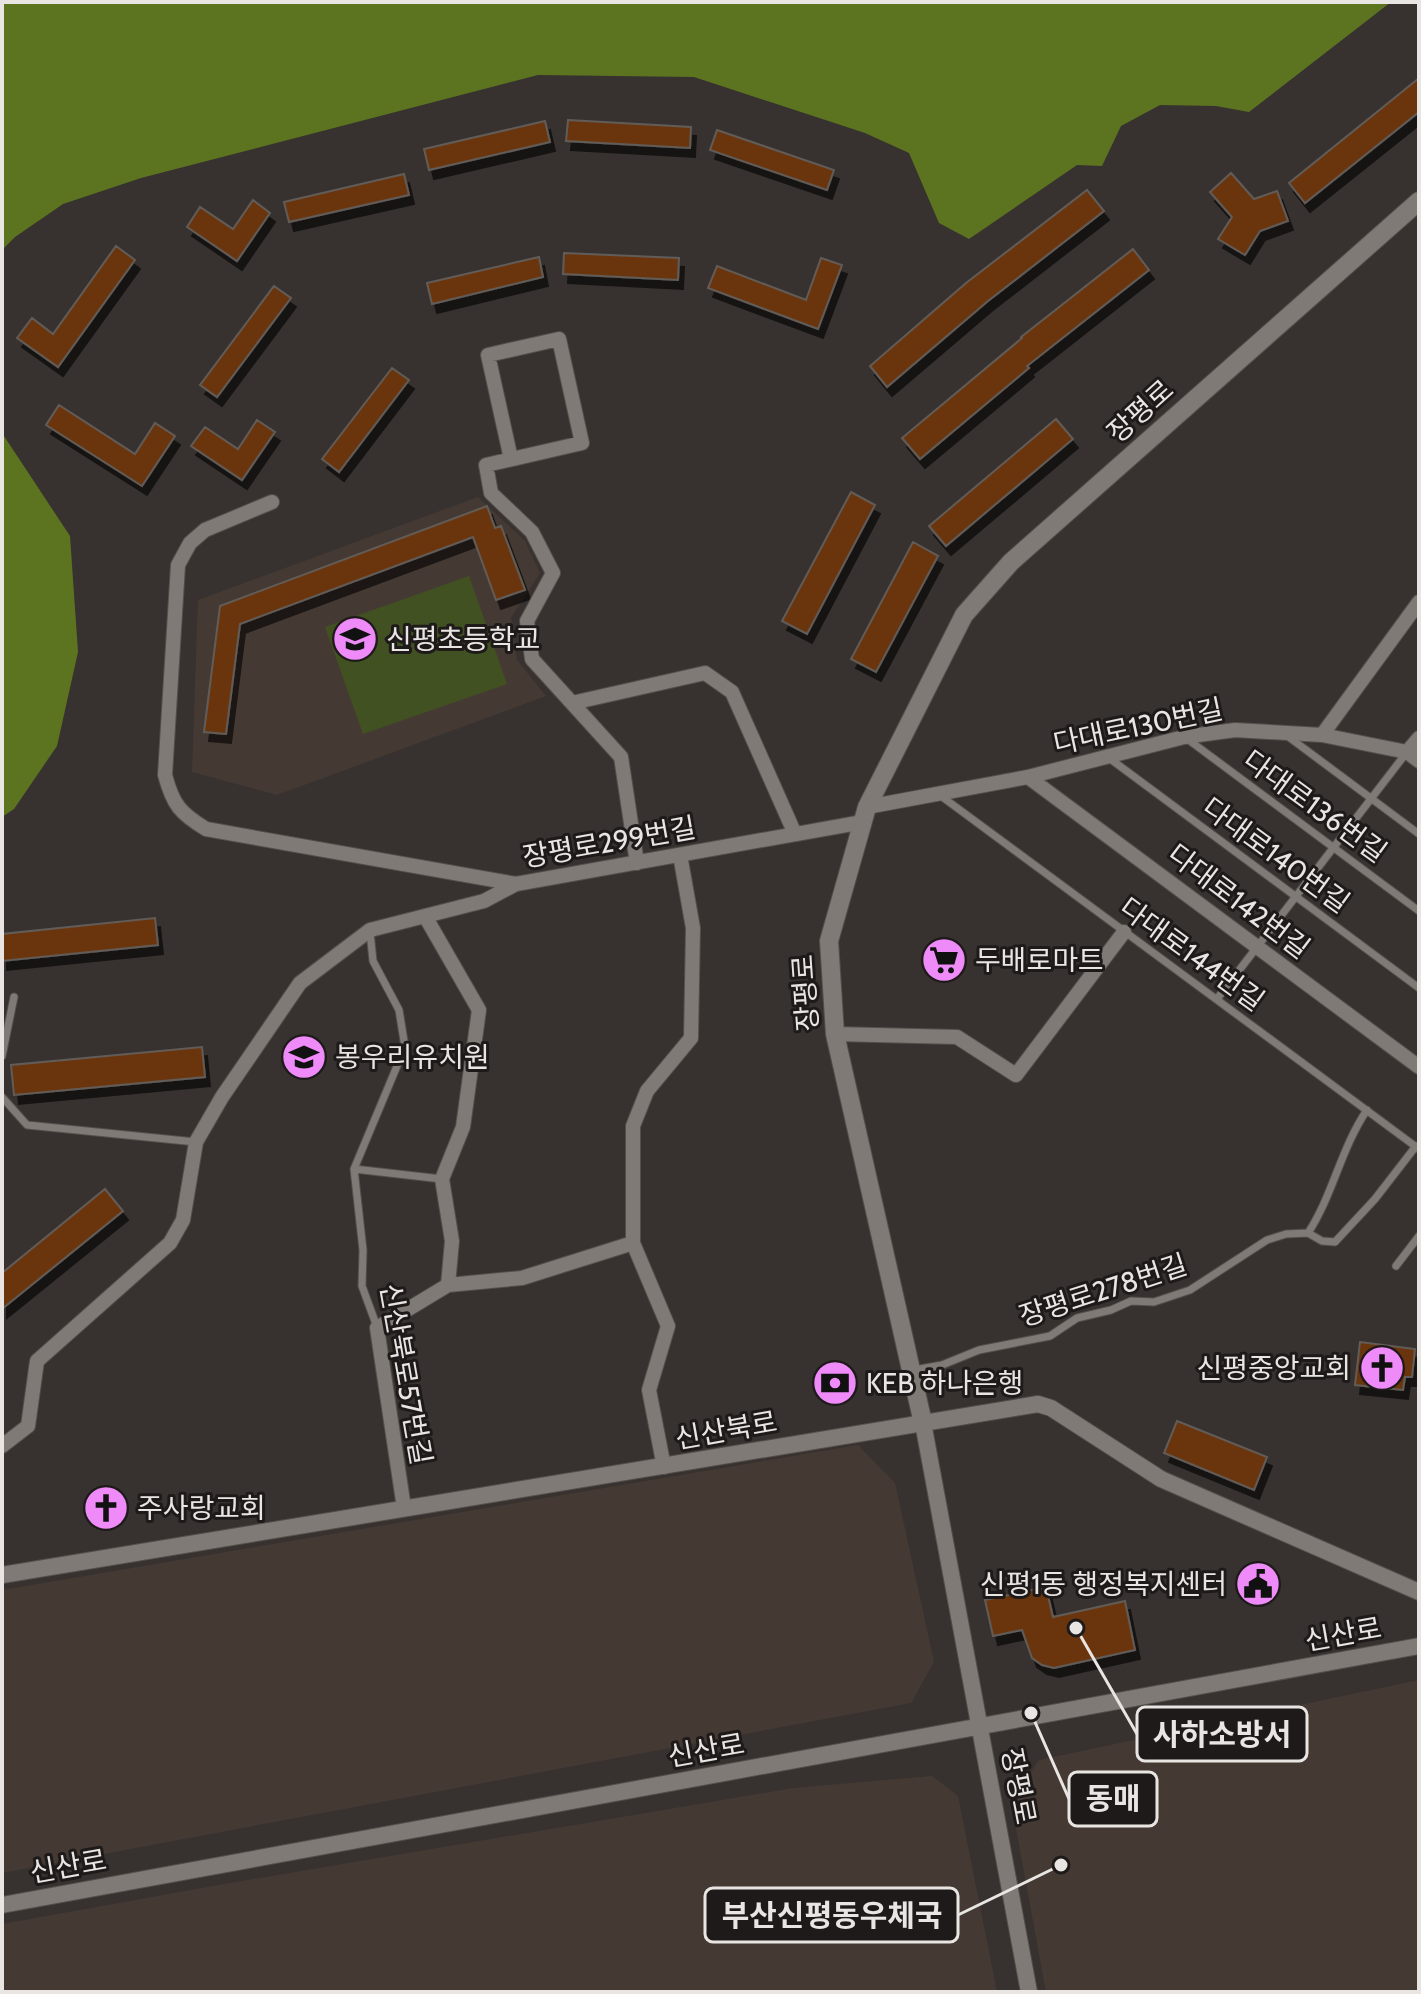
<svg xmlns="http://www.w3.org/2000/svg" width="1421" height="1994" viewBox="0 0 1421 1994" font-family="Cabin,'Noto Sans KR',sans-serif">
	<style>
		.built { fill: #453a33 }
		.green { fill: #425122 }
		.forest { fill: #5c741f }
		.building { fill: #6b360e; stroke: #625c58; stroke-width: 2; filter: url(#shadow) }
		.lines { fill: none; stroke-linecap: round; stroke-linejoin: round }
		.service-casing { stroke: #544f4c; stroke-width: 9 }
		.minor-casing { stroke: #544f4c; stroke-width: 16 }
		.tertiary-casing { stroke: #544f4c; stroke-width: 18 }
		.secondary-casing { stroke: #544f4c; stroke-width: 20 }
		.service { stroke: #807a76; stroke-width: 7 }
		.minor { stroke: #807a76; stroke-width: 14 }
		.tertiary { stroke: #807a76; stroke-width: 16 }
		.secondary { stroke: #807a76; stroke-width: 18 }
		.labels { text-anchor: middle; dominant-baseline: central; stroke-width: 6; stroke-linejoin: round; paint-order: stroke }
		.street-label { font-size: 28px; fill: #e9e5e3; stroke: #1d1a19 }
		.poi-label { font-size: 28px; fill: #e9e5e3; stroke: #1d1a19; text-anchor: start }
		.leader { fill: none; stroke: #e9e5e3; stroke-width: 3 }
		.callout-dot { fill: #e9e5e3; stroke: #1d1a19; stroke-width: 3 }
		.callout { fill: #1d1a19; stroke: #e9e5e3; stroke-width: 3 }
		.callout-label { font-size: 30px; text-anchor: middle; font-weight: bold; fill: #e9e5e3 }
	</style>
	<defs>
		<filter id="shadow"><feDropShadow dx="5" dy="9" stdDeviation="0" flood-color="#0009"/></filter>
	</defs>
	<rect width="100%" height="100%" fill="#37322f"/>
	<path class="built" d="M478,497L525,541L540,573L511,618L517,660L546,696L277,795L192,772L198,600Z
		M858,1445L895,1483L934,1662L911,1703L2,1873V1590Z
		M1419,1680V1992H1046L1011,1801L1039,1760Z
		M932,1776L958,1796L997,1992H2V1924L230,1883L794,1788Z"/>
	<path class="green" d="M469,576L507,684L363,734L325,627Z"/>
	<path class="forest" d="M2,2H1391L1249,112L1216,106L1160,105L1121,126L1102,166L1077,165L969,239L939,223L909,153L865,133L694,77L538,75L141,178L63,204L15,237L2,250Z
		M2,433L70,536L78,652L57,746L14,809L2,817Z"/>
	<path class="building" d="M1419,78V112L1305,203L1289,183Z
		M568,120L691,127L690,148L566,141Z
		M545,121L550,142L429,170L424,149Z
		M717,130L834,170L827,190L710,150Z
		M1231,173L1254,199L1277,191L1288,221L1260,231L1245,255L1218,239L1232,217L1210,192Z
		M404,174L409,195L289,222L284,202Z
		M1087,190L1104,211L988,301L887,387L870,366L966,283Z
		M253,200L270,213L237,261L187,227L200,207L233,229Z
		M116,246L135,260L58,367L17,338L32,318L53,334Z
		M1133,249L1149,270L1027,366L1029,368L920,459L902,438L1022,338L1021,337Z
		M564,253L679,258L678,280L563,274Z
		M539,257L543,277L432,304L427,283Z
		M821,258L842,265L818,329L708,288L717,266L806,300Z
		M274,286L291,298L217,397L200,385Z
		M392,368L409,380L339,472L322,459Z
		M59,405L135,454L155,423L175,436L142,486L46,425Z
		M1056,419L1073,439L946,546L929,526Z
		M257,420L275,432L242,480L191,446L205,427L238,449Z
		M851,492L875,505L807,634L782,621Z
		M487,506L495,528L501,526L525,590L496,600L473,537L240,624L226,734L204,732L220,606Z
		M913,542L938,556L876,672L851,659Z
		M155,918L158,945L2,961V934Z
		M202,1047L205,1077L14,1095L11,1065Z
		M105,1189L123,1211L2,1309V1273Z
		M1360,1342L1415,1349L1412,1377H1405L1403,1390L1355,1385Z
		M1177,1421L1267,1457L1254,1490L1164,1453Z
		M1046,1587L1053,1617L1125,1601L1135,1650L1054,1668L1042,1665L1032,1658L1022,1630L993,1636L985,1600Z"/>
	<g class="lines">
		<g class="service-casing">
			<path id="service" d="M1286,735L1419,834
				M1186,738L1419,911
				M1109,758L1419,988
				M941,796L1419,1149
				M370,932L373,961L399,1010L405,1047L354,1169L363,1250L362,1286L377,1327
				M1217,999L1407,752
				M2,1056L14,997
				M2,1097L27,1125L196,1142
				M354,1169L442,1179
				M1308,1233L1322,1241L1335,1242L1375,1199L1416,1146
				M1396,1266L1419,1236
				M914,1370L942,1365L979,1350L1050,1336L1077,1318L1111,1310L1131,1301L1154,1302L1190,1290L1267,1240L1286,1234L1308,1233C1333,1195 1341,1148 1367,1110"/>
		</g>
		<g class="minor-casing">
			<path id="minor" d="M511,459L488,355L559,339L582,443L486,465L491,493L532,532L553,573L527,621L532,659L621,757L637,863
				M272,502L205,530L190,543L178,565L165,775C173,805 180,813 206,829L516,884
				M572,703L705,673L732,692L795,834
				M1322,735L1419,602
				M1407,752L1419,738
				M1028,777L1419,1067
				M867,807L1028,777L1184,737L1235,730L1322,735L1407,752L1419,761
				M425,916L479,1010L463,1127L442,1179L452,1241L448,1285
				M835,1034L957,1037L1016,1075L1124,932
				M2,1446L28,1426L37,1361L170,1243L183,1220L196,1142L222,1097L300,983L370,930L484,901L516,884L863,822
				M664,1467L649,1390L668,1326L633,1243V1126L647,1091L691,1038L693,928L680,855
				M404,1508L377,1328L448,1285L522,1278L633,1243"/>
		</g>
		<g class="tertiary-casing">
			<path id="tertiary" d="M923,1423L1029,1992
				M2,1575L1038,1404L1051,1408L1161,1479L1419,1592
				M2,1905L1419,1646"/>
		</g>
		<g class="secondary-casing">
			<path id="secondary" d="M923,1423L835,1034L829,941L867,807L964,615L1011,562L1419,201"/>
		</g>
		<use href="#service" class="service"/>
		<use href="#minor" class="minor"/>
		<use href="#tertiary" class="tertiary"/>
		<use href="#secondary" class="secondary"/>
	</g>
	<defs>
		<g id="school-disc" transform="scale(2.3)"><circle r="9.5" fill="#ee8bf8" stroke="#1d1a19"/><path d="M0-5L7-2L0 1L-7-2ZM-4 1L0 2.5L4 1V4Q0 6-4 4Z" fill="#111"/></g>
		<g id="supermarket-disc" transform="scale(2.3)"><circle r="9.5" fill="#ee8bf8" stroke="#1d1a19"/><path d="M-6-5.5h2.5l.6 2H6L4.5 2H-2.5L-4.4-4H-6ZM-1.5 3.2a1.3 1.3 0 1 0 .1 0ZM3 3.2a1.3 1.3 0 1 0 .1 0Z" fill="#111"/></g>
		<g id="church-disc" transform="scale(2.3)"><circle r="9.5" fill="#ee8bf8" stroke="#1d1a19"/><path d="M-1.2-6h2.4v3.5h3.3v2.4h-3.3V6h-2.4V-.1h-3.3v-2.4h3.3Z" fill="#111"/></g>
		<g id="bank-disc" transform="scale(2.3)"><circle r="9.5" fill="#ee8bf8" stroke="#1d1a19"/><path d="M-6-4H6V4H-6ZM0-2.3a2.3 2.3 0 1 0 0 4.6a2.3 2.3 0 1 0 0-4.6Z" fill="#111"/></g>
		<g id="civic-disc" transform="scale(2.3)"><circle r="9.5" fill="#ee8bf8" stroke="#1d1a19"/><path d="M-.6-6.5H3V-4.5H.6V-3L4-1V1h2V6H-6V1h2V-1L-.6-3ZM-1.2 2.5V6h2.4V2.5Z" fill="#111"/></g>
	</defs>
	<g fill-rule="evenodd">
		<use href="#school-disc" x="355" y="639"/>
		<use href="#supermarket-disc" x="944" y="960"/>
		<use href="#school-disc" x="304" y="1057"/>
		<use href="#church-disc" x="1382" y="1368"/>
		<use href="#bank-disc" x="835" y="1383"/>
		<use href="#church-disc" x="106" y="1508"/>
		<use href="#civic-disc" x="1258" y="1584"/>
	</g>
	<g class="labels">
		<g class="street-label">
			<text transform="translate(1140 411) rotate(-42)">장평로</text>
			<text transform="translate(1138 726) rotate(-12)">다대로130번길</text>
			<text transform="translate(1315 806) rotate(36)">다대로136번길</text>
			<text transform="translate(609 842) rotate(-10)">장평로299번길</text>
			<text transform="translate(1276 855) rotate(36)">다대로140번길</text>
			<text transform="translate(1239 901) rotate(37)">다대로142번길</text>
			<text transform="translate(1192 954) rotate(36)">다대로144번길</text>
			<text transform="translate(805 993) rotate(-94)">장평로</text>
			<text transform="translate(1103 1290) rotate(-18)">장평로278번길</text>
			<text transform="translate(406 1374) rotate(80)">신산북로57번길</text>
			<text transform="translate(726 1430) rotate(-10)">신산북로</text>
			<text transform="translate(1343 1634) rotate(-10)">신산로</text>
			<text transform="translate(706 1750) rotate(-10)">신산로</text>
			<text transform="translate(1019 1786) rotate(79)">장평로</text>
			<text transform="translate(68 1866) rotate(-10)">신산로</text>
		</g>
		<g class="poi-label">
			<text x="386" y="639">신평초등학교</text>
			<text x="975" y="960">두배로마트</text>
			<text x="335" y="1057">봉우리유치원</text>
			<text x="1351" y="1368" text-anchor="end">신평중앙교회</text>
			<text x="866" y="1383">KEB 하나은행</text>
			<text x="137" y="1508">주사랑교회</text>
			<text x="1227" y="1584" text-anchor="end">신평1동 행정복지센터</text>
		</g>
	</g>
	<path class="leader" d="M1076 1628L1137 1734M1031 1713L1069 1799M1061 1865L958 1915"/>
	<g class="callout-dot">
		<circle cx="1076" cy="1628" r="8"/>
		<circle cx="1031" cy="1713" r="8"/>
		<circle cx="1061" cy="1865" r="8"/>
	</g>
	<g class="callout">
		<rect x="1137" y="1707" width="170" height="54" rx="8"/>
		<rect x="1069" y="1772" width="88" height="54" rx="8"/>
		<rect x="705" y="1888" width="253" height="54" rx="8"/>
	</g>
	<g class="callout-label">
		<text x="1222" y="1745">사하소방서</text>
		<text x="1113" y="1809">동매</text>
		<text x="832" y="1926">부산신평동우체국</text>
	</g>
	<rect width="1421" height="1994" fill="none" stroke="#e9e5e3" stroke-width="8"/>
</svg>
